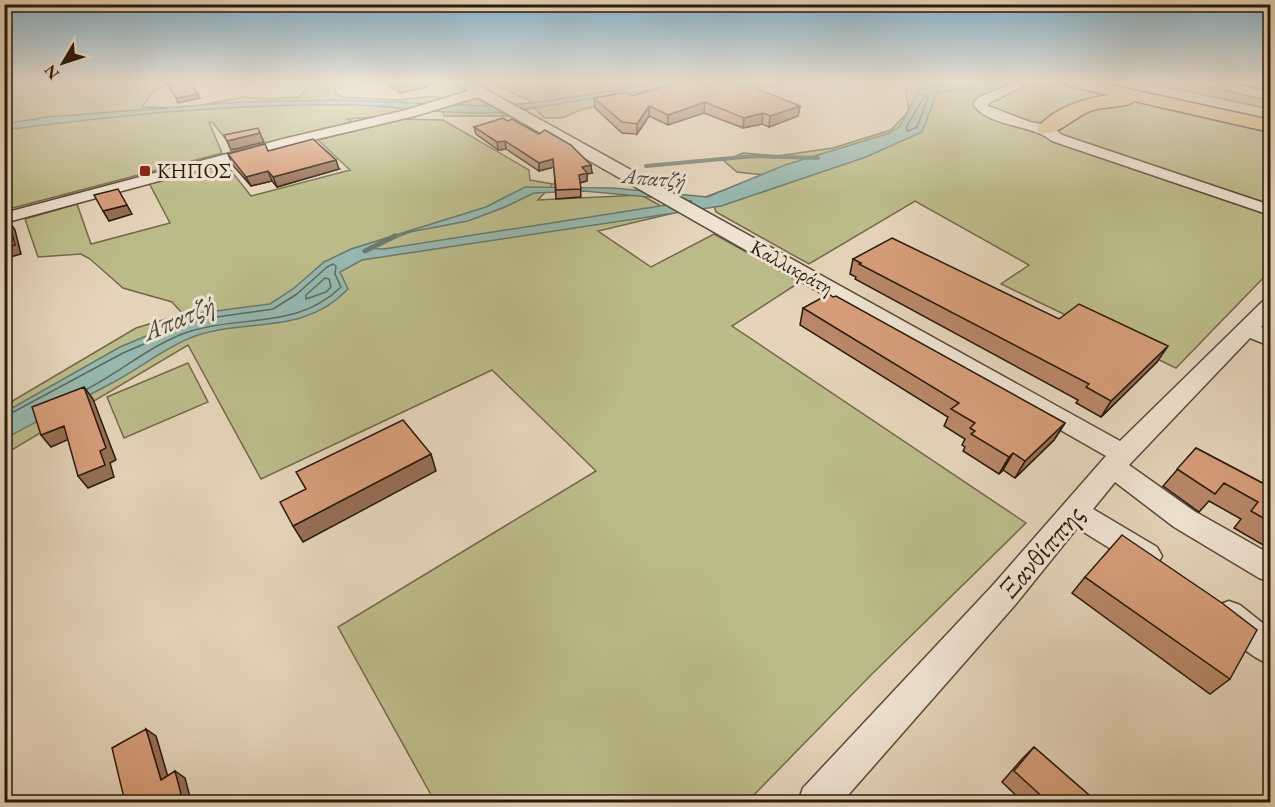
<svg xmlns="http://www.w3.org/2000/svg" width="1275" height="807" viewBox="0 0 1275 807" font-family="'EB Garamond',serif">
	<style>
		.green { fill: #bcbb8a; stroke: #736a4a; stroke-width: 1.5 }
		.water { fill: #96b8af; stroke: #6b796d; stroke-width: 1.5; fill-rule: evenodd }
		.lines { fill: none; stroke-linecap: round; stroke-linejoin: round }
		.shore { stroke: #60695c; stroke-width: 1.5 }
		.stream-far1 { stroke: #6b796d; stroke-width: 4 }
		.stream { stroke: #6b796d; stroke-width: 5 }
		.minor-casing { stroke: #594836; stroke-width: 3 }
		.highway-casing { stroke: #2a1a0a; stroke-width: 3 }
		.minor { fill: #eee3d2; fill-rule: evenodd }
		.highway { fill: #e2ba7c; fill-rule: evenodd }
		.wall { fill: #b88769; stroke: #2a1a0a; stroke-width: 1.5 }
		.shaded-wall { fill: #966e55; stroke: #2a1a0a; stroke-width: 1.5 }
		.building { fill: #d69d7a; stroke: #2a1a0a; stroke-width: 1.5 }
		.poi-dot { fill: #8f2418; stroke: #eee3d2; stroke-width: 2 }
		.labels { text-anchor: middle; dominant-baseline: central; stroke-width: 6; stroke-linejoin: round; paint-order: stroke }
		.far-poi-label { font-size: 20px; fill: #2a1a0a; stroke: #eee3d2; text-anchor: start }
		.far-street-label { font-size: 20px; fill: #2a1a0a; stroke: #eee3d2 }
		.far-water-label { font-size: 22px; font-style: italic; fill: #4a493c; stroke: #eee3d2 }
		.water-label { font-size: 26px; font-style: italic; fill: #4a493c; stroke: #eee3d2 }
		.near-street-label { font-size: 28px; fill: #2a1a0a; stroke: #eee3d2 }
	</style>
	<rect width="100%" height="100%" fill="#e5d4b9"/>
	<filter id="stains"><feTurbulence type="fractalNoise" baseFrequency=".00333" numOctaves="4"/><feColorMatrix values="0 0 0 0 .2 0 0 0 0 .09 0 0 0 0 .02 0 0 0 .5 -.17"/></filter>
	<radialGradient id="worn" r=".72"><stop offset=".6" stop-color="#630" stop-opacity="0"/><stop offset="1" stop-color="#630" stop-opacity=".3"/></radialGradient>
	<path class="green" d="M4,82H172L153,92L142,107L186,108L243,97L265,99L299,97L313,82H334L336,94L343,97L397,100L434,96L448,101L385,116L348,119L353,123L237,153L212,122H209L222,153L5,210Z
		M489,82H806L649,96L583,109L562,118H544L528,100Z
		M918,82H1057L1270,130V271L1176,368L1001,284L1029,265L915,201L809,264L716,212L714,206L700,199L764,175L737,172L724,161L743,153L777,156L833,148L891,130L909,111L905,86Z
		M1143,82H1200L1270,97V109Z
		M475,98L507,116H444L442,107Z
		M398,119L443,120L529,170L530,180L553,184L538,200L641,195L674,213L598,231L651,267L714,234L800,282L732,326L1026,523L871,675L747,802H435L338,627L596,471L492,370L261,479L188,345L5,454L4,406L136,328L183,314L172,302L123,288L90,259L81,254L38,257L25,219L77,204L91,244L170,223L149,183L224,162L251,196L350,170L318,140Z
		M188,363L208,402L124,438L107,397Z"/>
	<path class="water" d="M654,82H748C690,84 633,92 576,101C547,105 520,112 490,113C445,115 399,106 354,105C238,103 120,115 5,130V124L47,117L241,102L340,100L488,106L532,103L626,89Z
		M949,82H979L965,88L937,93L922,132L866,157L721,206L362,260L340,272L348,289C301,338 244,316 190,338C161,350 138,370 110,384C75,403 39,419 5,439V412L120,347L201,313L270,304L293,289L324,262L351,249L486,207L525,187L613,188L707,197L785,165L890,133L900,126L919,90ZM584,191L692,201L384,249L369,248L410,232L468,221L505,207L534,193Z"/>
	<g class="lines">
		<path class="shore" d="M925,95L928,98L917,127L908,131L906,128Z
			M325,278L329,279L331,287L326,292L306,299V295Z
			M4,417L123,353L202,319L273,309L297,294L327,267L333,264L336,266L335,274L341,287C298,329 244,315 191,331C153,343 122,371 87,389"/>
		<path class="stream-far1" d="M646,166L754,156L818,158"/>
		<path class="stream" d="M365,251L395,236"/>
		<g class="minor-casing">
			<path id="minor" d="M455,82H469L485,89L1120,441L1263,301L1270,299V316L1261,327L1270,331V346L1250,338L1129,465L1194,511L1270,554V582L1259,578L1174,527L1115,482L1093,509L1157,547L1162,556L1157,565L1147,569L1137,565L1077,528L1015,605L842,802H798L803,788L993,585L1106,456L478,97L415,116L292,145L4,223V213L283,139L406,110L468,91Z
				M1016,82H1031L989,103L988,106L1030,122L1052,126L1062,135L1270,205V215L1052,141C1033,124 987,127 973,104L979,97Z
				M1202,82H1223L1270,92V100L1204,85Z
				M1229,601L1240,605L1270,629V664C1252,659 1221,632 1213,615L1218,605Z"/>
		</g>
		<g class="highway-casing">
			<path id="highway" d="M1066,82H1096L1270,120V132L1134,101C1128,108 1102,106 1090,111C1074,117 1057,137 1040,133L1037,129C1051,109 1085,98 1109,95L1069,86Z"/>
		</g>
		<use href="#minor" class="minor"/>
		<use href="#highway" class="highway"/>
	</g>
	<path class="wall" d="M385,82H439L428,84V87L400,93Z
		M1251,82H1267L1262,84Z
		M632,96L800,106L798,116L769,127L762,124L743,128L704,113L668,125L649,116L637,134L622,133L595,108L594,98Z
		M474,127L592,173L587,174V181L580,183L581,197L556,199L554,167L539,171L506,149L498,150L476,134Z
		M268,151L339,169L277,187L272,181L251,186L232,164L228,154Z
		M853,259L1059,319L1157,362L1101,417L1076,403L1078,400L855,279L856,277L850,274Z
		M803,308L1065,423L1054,440L1015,478L1003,470L999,474L963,451L965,447L962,445L965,439L944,426L948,417L800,325Z
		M1196,448L1270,487V549L1234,528L1241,519L1209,501L1199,512L1163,486Z
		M1085,577L1230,679L1210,694L1072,593Z
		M1034,747L1097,802H1023L1002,782L1022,759Z"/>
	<path class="shaded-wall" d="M425,82H439L428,84V87L400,93L398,87Z
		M198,94L200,98L178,103L176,98Z
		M705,102L704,113L668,125V115Z
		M649,106V116L637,134V124Z
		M800,106L798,116L769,127L770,116Z
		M763,113L762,124L743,128L744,118Z
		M260,133L264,142L231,150L227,141Z
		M505,141L506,149L498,150L497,142Z
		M553,159L554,167L539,171V163Z
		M336,160L339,169L277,187L273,177Z
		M591,165L592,173L587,174V181L579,183V175L582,167Z
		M268,171L272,181L251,186L246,177Z
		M127,205L132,214L109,221L103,211Z
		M9,221L15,230L21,254L4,259V248Z
		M1168,346L1157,362L1101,417L1111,401Z
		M84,387L93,399L116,460L110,463L114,477L88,488L78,476L100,451Z
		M1065,423L1054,440L1015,478L1025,461Z
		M64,426L74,437L51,447L41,435Z
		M1013,453L1003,470L999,474L1009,457Z
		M431,454L436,471L303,542L293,526Z
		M146,729L156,736L171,787L161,780Z
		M175,771L185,778L191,801L188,802H168Z"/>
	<path class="building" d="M166,82H189L198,94L176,98Z
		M392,82H425L398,87Z
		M680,82H740L800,106L770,116L763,113L744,118L705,102L668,115L649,106L637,124L622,122L594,98L627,92L632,96Z
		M503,118L508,121L512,119L539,134L545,130L571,145L591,165L582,167L587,173L579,175L581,189L556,190L553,159L539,163L505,141L497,142L474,127Z
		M258,128L260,133L227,141L224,135Z
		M313,139L336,160L273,177L268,171L246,177L228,154L265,144L268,151Z
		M118,189L127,205L103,211L94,195Z
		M9,221L15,245L4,248V222Z
		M892,238L1059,319L1079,304L1168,346L1111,401L1086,387L1089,384L859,264L861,263L853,259Z
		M829,294L833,297L836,296L1065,423L1025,461L1013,453L1009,457L971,434L975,431L970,428L975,423L951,409L959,403L803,308Z
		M84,387L106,448L100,451L105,465L78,476L64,426L41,435L32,407Z
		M403,420L431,454L293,526L280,502L306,489L296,472Z
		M1196,448L1270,487V522L1251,511L1258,502L1224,483L1215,494L1177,469Z
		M1122,535L1222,603L1257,630L1230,679L1085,577Z
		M146,729L161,780L175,771L181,794L168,802H124H125L112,748Z
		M1034,747L1097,802H1048L1014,771Z"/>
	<linearGradient id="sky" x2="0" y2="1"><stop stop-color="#87b6d1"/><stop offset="0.42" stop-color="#f3ece0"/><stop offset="1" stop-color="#f3ece0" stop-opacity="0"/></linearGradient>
	<rect width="1275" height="194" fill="url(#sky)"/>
	<rect class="poi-dot" x="139" y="165" width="12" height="12" rx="3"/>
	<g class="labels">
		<g class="far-poi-label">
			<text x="157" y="171">ΚΗΠΟΣ</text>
		</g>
		<g class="far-street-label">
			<text transform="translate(792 267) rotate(29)">Καλλικράτη</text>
		</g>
		<g class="far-water-label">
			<text transform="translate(654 178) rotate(5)">Απατζή</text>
		</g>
		<g class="water-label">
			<text transform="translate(179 318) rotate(-23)">Απατζή</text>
		</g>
		<g class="near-street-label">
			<text transform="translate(1041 551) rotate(-49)">Ξανθίππης</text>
		</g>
	</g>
	<rect width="1275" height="807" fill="none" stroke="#e5d4b9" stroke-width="24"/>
	<rect x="6" y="6" width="1263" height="795" fill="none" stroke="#2a1a0a" stroke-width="3"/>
	<rect x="12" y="12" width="1251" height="783" fill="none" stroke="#2a1a0a" stroke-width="1.5"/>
	<g transform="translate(63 63) rotate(231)" stroke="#eee3d2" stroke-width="4.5" paint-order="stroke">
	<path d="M0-4.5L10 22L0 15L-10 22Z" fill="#2a1a0a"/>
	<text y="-9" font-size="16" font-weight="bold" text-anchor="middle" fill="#2a1a0a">N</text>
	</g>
	<rect width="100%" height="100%" filter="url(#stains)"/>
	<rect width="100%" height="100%" fill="url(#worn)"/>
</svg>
